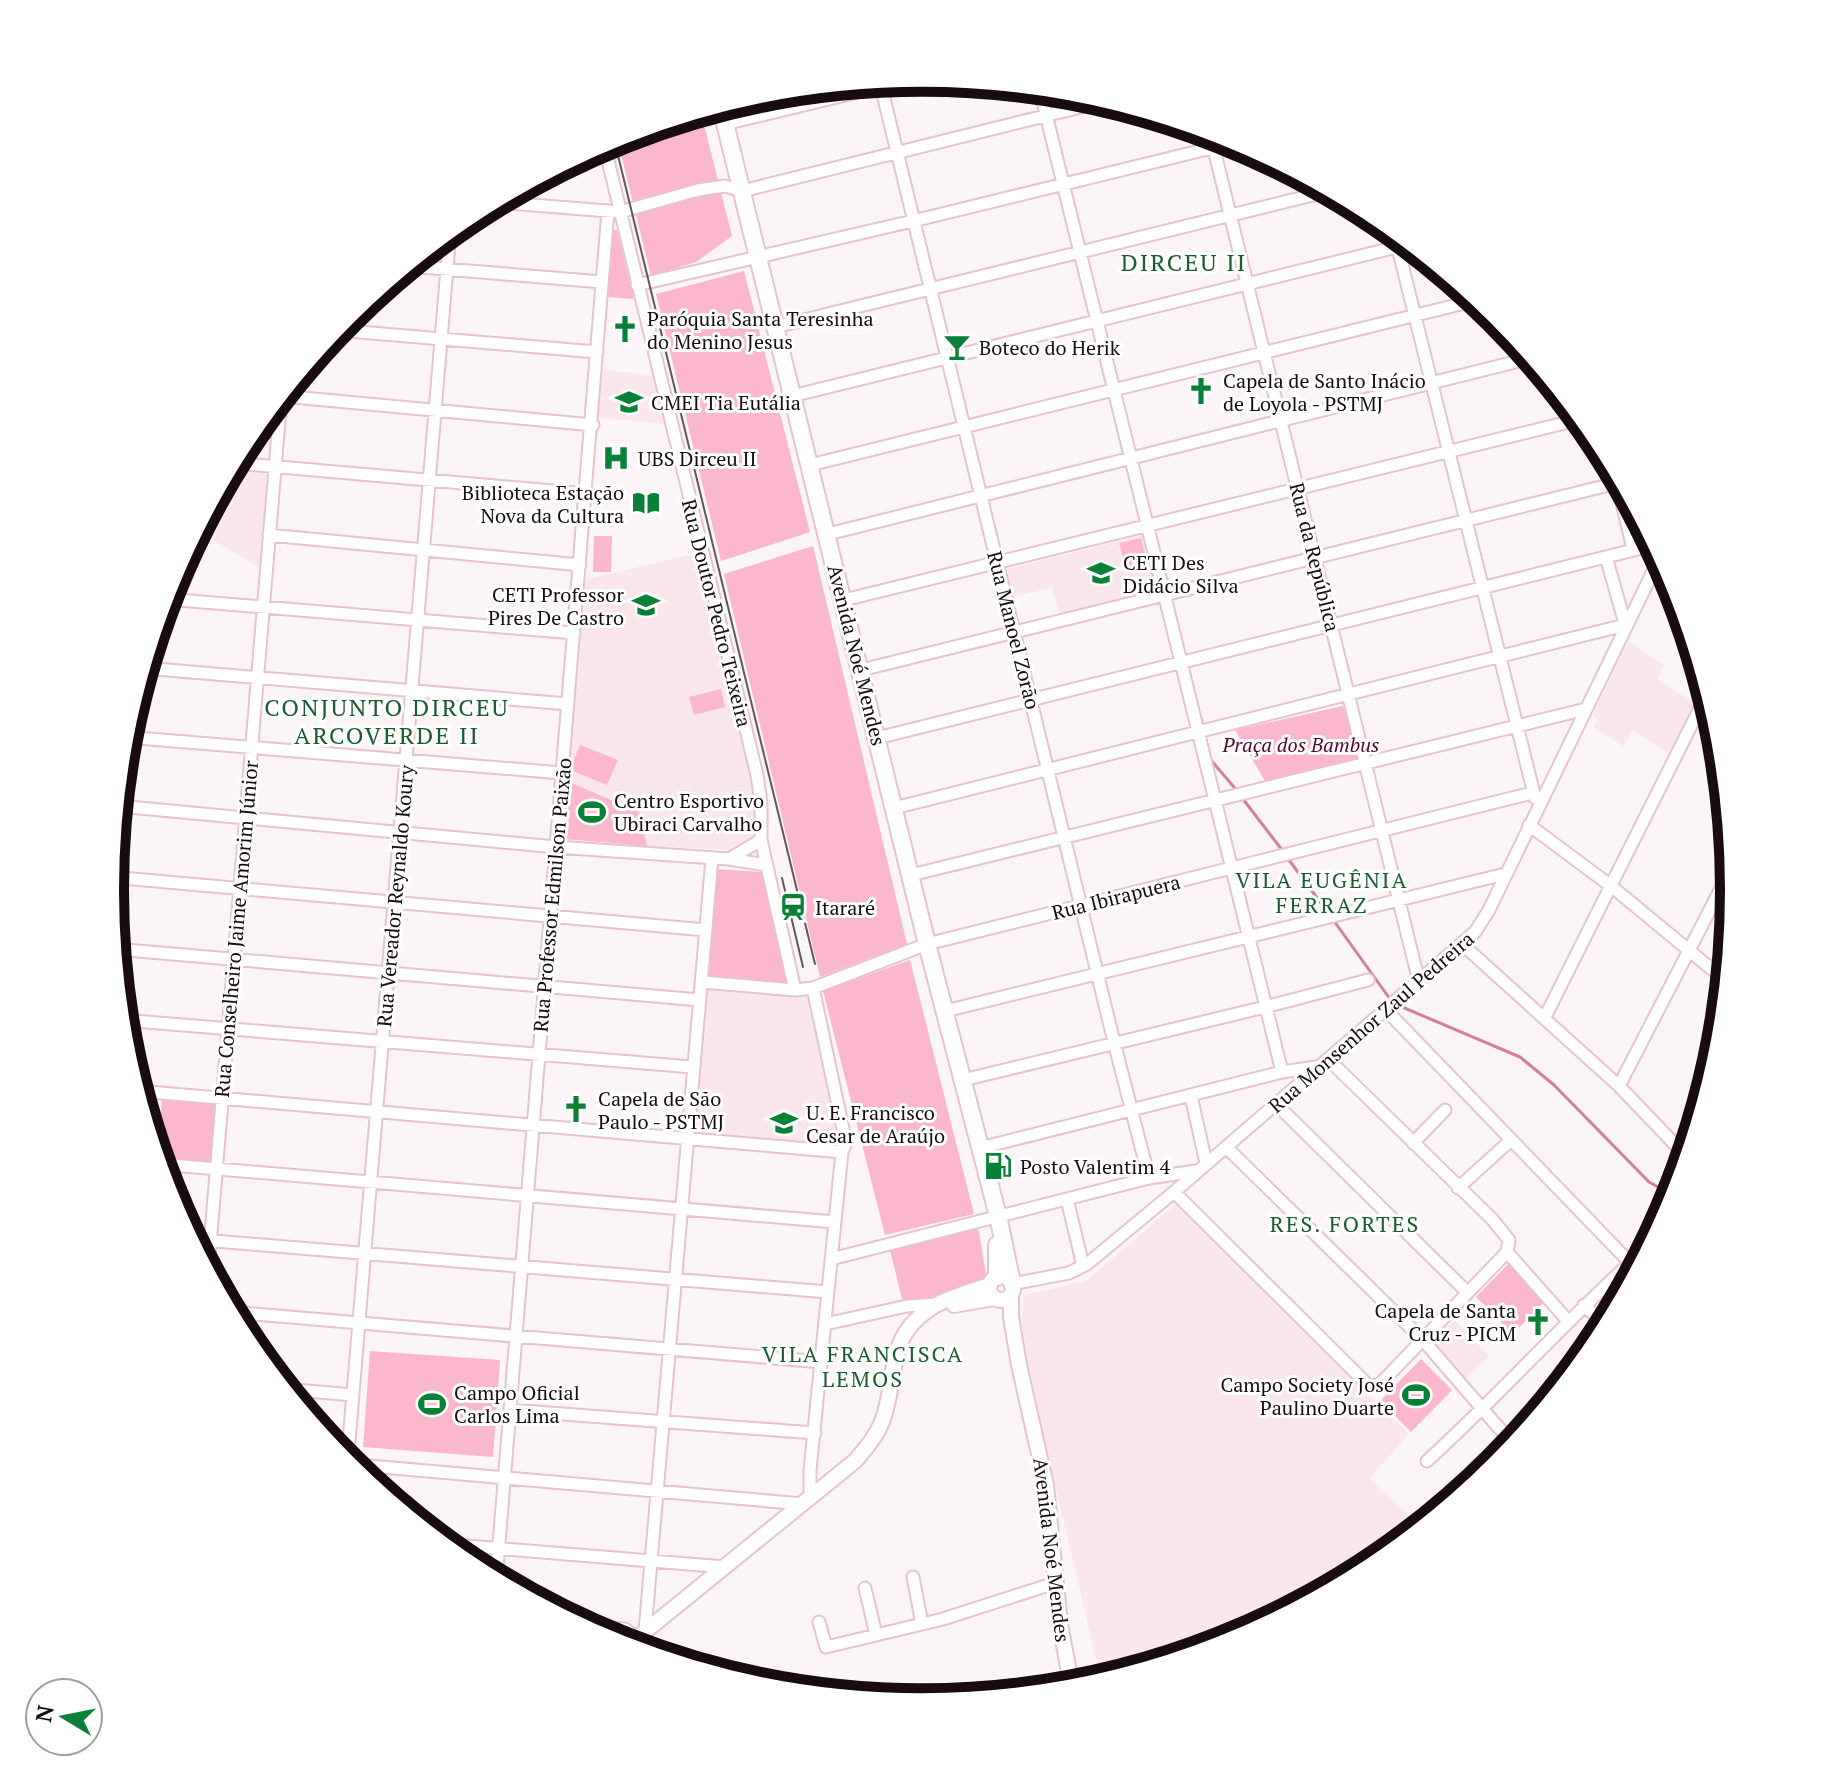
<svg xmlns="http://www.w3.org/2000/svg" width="1844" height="1781" viewBox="0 0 1844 1781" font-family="'PT Serif',serif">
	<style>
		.built { fill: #fae7ec }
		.green { fill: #fbb7cb }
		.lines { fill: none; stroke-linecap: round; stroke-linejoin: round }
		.stream { stroke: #d27f9a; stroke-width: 3 }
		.minor-casing { stroke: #e7c3cd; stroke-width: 15 }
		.tertiary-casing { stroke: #e7c3cd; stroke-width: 18 }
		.secondary-casing { stroke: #e7c3cd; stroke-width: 20 }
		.minor { stroke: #fff; stroke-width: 11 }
		.tertiary { stroke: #fff; stroke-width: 14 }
		.secondary { stroke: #fff; stroke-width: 16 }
		.tram { stroke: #62575b; stroke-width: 2 }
		.labels { text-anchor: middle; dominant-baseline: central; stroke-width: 6; stroke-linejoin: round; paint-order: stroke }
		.poi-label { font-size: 20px; fill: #180c10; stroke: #fff; text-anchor: start }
		.street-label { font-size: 20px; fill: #180c10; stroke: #fff }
		.park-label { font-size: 20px; font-style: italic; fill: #54082b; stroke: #fff }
		.neighbourhood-label { font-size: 22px; letter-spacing: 2px; fill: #1b5d2e; stroke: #fff }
		.quarter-label { font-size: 24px; letter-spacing: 2px; fill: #1b5d2e; stroke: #fff }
		.rim { fill: none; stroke: #180c10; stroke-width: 10 }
	</style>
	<rect width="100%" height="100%" fill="#fcf5f7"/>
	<path class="built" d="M601,369L653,376L665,424L598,418Z
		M229,471L267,474L260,568L197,531Z
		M1144,535L1158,592L1060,617L1052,587L1013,597L1007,569Z
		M697,553L756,798L757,828L753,836L729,850L647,846L639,812L567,781L584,580Z
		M1629,641L1664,665L1658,679L1694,703L1670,755L1633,730L1624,747L1594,727L1597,719L1592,716Z
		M702,982L813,988L842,1152L686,1139Z
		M1176,1204L1409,1434L1370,1478L1421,1527L1373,1566L1233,1641L1101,1681L1020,1334L1025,1295L1086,1281Z
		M1455,1320L1489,1356L1465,1380L1431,1344Z"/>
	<path class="green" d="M701,113L732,236L696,262L651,276L617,138Z
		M613,230H617L634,299L608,297Z
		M744,271L810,532L721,561L656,294Z
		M594,536H612L611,572H593Z
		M1141,538L1147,562L1126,568L1119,543Z
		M813,546L907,944L820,977L724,574Z
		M721,689L725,707L694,715L689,697Z
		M1343,706L1360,760L1265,781L1235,730Z
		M580,745L618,760L607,785L570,770Z
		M567,781L639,812L647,846L563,839Z
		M715,869L763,872L790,984L706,977Z
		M910,960L974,1214L885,1235L823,991Z
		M162,1100L217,1105L212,1167L159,1162L157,1156Z
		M978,1227L986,1274L980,1286L903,1303L890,1250Z
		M1508,1264L1545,1301L1513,1334L1476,1297Z
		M370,1351L500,1360L493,1457L363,1447Z
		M1421,1359L1452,1390L1411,1432L1380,1401Z"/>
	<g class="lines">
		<path class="stream" d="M1210,759L1239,793
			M1243,799L1282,850
			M1286,856L1329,914
			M1334,921L1390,999
			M1395,1004L1520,1057L1554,1085L1649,1182L1674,1196"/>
		<g class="minor-casing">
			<path id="minor" d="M880,82L1114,1042L1149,1178
				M1040,90L1282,1072
				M725,124L912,79
				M1210,133L1419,982
				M604,144L757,775L761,803V840L795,990
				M496,202L620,212L698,190L725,186L742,191L1105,101
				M1394,232L1535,798
				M409,266L602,282
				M637,285L913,221L1236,142
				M775,327L1329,191
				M336,330L597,352
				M282,396L593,425
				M792,396L1409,244
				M234,463L586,494
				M810,465L1477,300
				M1614,469L1633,549
				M828,534L1531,358
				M269,535L580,565
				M1606,557L1626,627
				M1653,571L1675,586
				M166,599L574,633
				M844,600L1581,419
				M144,668L568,704
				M861,670L1621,482
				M125,737L562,773
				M877,738L1654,545
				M118,806L556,847L729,859L766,865
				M894,808L1625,625
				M1529,825L1611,886L1726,981
				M729,859L761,840
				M911,875L1586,709
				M111,877L706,930
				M1463,945L1619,1086L1686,1156
				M115,949L700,1000
				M702,982L795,990L813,988L927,944L1532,793
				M1386,1010L1636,1269
				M945,1011L1505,874
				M1545,1017L1707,694
				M122,1020L692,1067
				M963,1080L1265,1007L1368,980
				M1619,1086L1732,867
				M138,1091L842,1152
				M1191,1096L1206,1163
				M1276,1104L1468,1293
				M1413,1143L1445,1110
				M1226,1147L1423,1340L1498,1427L1515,1443
				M980,1148L1282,1072L1316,1067
				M160,1164L835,1222
				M1458,1188L1511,1140
				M1174,1192L1367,1384L1372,1387L1381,1383L1507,1252L1509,1240L1492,1219L1328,1059
				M1067,1199L1083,1266
				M191,1239L828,1292
				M1507,1252L1568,1321
				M831,1259L1149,1178L1196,1171
				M208,1269L281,397
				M1012,1284L1069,1273L1087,1264L1174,1192L1475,932L1489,910L1660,557
				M1584,1305L1606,1326
				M230,1312L822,1362
				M825,1324L907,1306L938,1304
				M285,1389L353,1395
				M510,1410L815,1433
				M1427,1461C1497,1397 1560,1327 1630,1263
				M347,1464L803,1504
				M347,1465L450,232
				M810,1498V1470L842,1152L846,1143L813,988
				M444,1544L725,1567
				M913,1577L922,1624
				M496,1580L608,211
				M865,1588L876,1635
				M819,1622L826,1647L943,1619L1055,1583
				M582,1626L625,1629L637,1638
				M645,1631L712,858"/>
		</g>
		<g class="tertiary-casing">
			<path id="tertiary" d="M989 1288a12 12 0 1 1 24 0a12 12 0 1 1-24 0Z
				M1011,1295V1317L1019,1365L1046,1485L1060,1624L1072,1688
				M954,1305L994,1298
				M627,1646L855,1461C866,1448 877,1436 883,1419C899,1373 884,1335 936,1305C952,1296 972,1291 990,1285"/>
		</g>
		<g class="secondary-casing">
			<path id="secondary" d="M721,107L927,944L998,1216L1012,1283
				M997,1277V1245"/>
		</g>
		<use href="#minor" class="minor"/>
		<use href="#tertiary" class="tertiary"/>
		<use href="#secondary" class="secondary"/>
		<path class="tram" d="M614,139L815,964
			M782,878L803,967"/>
	</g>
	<defs>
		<g id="church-bare" transform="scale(2.16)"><path d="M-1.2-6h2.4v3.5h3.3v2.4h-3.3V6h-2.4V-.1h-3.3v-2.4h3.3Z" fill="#088038" stroke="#fff" stroke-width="2.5" paint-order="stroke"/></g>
		<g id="bar-bare" transform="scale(2.16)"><path d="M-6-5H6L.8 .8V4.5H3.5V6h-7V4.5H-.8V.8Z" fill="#088038" stroke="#fff" stroke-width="2.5" paint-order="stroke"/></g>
		<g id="school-bare" transform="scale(2.16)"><path d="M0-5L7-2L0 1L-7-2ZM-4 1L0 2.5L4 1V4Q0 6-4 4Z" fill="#088038" stroke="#fff" stroke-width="2.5" paint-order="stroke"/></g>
		<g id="hospital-bare" transform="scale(2.16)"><path d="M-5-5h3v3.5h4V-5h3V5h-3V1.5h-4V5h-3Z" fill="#088038" stroke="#fff" stroke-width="2.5" paint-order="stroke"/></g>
		<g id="library-bare" transform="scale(2.16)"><path d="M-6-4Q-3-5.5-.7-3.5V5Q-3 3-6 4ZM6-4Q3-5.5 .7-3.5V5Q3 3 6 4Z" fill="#088038" stroke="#fff" stroke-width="2.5" paint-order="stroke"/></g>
		<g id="stadium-bare" transform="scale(2.16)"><path d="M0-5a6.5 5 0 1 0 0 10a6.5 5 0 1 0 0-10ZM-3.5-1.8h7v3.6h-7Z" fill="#088038" stroke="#fff" stroke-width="2.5" paint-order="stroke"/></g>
		<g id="station-bare" transform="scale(2.16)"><path d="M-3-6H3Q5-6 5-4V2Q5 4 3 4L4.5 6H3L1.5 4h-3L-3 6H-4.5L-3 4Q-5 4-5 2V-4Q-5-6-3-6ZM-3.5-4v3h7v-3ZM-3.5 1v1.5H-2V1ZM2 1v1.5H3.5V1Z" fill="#088038" stroke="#fff" stroke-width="2.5" paint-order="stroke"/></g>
		<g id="fuel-bare" transform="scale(2.16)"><path d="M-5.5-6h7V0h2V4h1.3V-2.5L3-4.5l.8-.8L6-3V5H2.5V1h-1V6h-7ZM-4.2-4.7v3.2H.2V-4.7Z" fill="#088038" stroke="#fff" stroke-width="2.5" paint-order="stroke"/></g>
	</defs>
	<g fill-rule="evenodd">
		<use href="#church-bare" x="625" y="329"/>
		<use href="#bar-bare" x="957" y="347"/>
		<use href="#church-bare" x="1201" y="391"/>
		<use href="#school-bare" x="629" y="402"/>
		<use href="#hospital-bare" x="616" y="458"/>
		<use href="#library-bare" x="646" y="503"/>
		<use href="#school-bare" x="1101" y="573"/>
		<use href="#school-bare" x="646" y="605"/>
		<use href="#stadium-bare" x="592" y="812"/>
		<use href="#station-bare" x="793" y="907"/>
		<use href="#church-bare" x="576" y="1109"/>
		<use href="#school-bare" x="784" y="1123"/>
		<use href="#fuel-bare" x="998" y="1166"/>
		<use href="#church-bare" x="1538" y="1322"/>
		<use href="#stadium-bare" x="1416" y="1395"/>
		<use href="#stadium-bare" x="432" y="1404"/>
	</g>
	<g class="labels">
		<g class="poi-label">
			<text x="647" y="318">Paróquia Santa Teresinha<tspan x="647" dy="23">do Menino Jesus</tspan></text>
			<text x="979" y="347">Boteco do Herik</text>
			<text x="1223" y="380">Capela de Santo Inácio<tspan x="1223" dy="23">de Loyola - PSTMJ</tspan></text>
			<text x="651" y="402">CMEI Tia Eutália</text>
			<text x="638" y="458">UBS Dirceu II</text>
			<text x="624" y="492" text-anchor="end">Biblioteca Estação<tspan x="624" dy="23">Nova da Cultura</tspan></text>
			<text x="1123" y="562">CETI Des<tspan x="1123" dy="23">Didácio Silva</tspan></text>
			<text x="624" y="594" text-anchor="end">CETI Professor<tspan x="624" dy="23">Pires De Castro</tspan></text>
			<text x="614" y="800">Centro Esportivo<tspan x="614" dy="23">Ubiraci Carvalho</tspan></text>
			<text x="815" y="907">Itararé</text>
			<text x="598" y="1098">Capela de São<tspan x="598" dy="23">Paulo - PSTMJ</tspan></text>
			<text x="806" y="1112">U. E. Francisco<tspan x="806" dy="23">Cesar de Araújo</tspan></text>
			<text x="1020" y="1166">Posto Valentim 4</text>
			<text x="1516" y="1310" text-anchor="end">Capela de Santa<tspan x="1516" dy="23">Cruz - PICM</tspan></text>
			<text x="1394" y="1384" text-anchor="end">Campo Society José<tspan x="1394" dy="23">Paulino Duarte</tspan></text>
			<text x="454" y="1392">Campo Oficial<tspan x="454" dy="23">Carlos Lima</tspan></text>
		</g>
		<g class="street-label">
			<text transform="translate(1315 557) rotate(76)">Rua da República</text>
			<text transform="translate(717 613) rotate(76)">Rua Doutor Pedro Teixeira</text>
			<text transform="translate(1014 630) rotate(76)">Rua Manoel Zorão</text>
			<text transform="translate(857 655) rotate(76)">Avenida Noé Mendes</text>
			<text transform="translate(552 895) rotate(-85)">Rua Professor Edmilson Paixão</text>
			<text transform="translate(395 896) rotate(-85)">Rua Vereador Reynaldo Koury</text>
			<text transform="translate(1116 897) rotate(-14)">Rua Ibirapuera</text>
			<text transform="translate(236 929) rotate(-85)">Rua Conselheiro Jaime Amorim Júnior</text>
			<text transform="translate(1371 1022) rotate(-41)">Rua Monsenhor Zaul Pedreira</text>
			<text transform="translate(1052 1550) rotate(83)">Avenida Noé Mendes</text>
		</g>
		<g class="park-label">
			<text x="1301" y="744">Praça dos Bambus</text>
		</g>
		<g class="neighbourhood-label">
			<text x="1322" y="879">VILA EUGÊNIA<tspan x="1322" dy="25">FERRAZ</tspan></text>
			<text x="1345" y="1223">RES. FORTES</text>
			<text x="863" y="1353">VILA FRANCISCA<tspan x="863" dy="25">LEMOS</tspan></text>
		</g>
		<g class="quarter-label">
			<text x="1184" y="262">DIRCEU II</text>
			<text x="387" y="707">CONJUNTO DIRCEU<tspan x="387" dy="28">ARCOVERDE II</tspan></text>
		</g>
	</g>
	<path d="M0 0H1844V1781H0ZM124 890a798 798 0 1 1 1596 0a798 798 0 1 1-1596 0Z" fill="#fff" fill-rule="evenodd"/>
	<path class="rim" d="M124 890a798 798 0 1 1 1596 0a798 798 0 1 1-1596 0Z"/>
	<g transform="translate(64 1717) rotate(280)"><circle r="38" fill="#ffffff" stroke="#a39e9f" stroke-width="2"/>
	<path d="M0-6L14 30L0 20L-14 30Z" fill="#088038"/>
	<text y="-12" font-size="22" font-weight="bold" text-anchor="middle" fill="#180c10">N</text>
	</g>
</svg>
